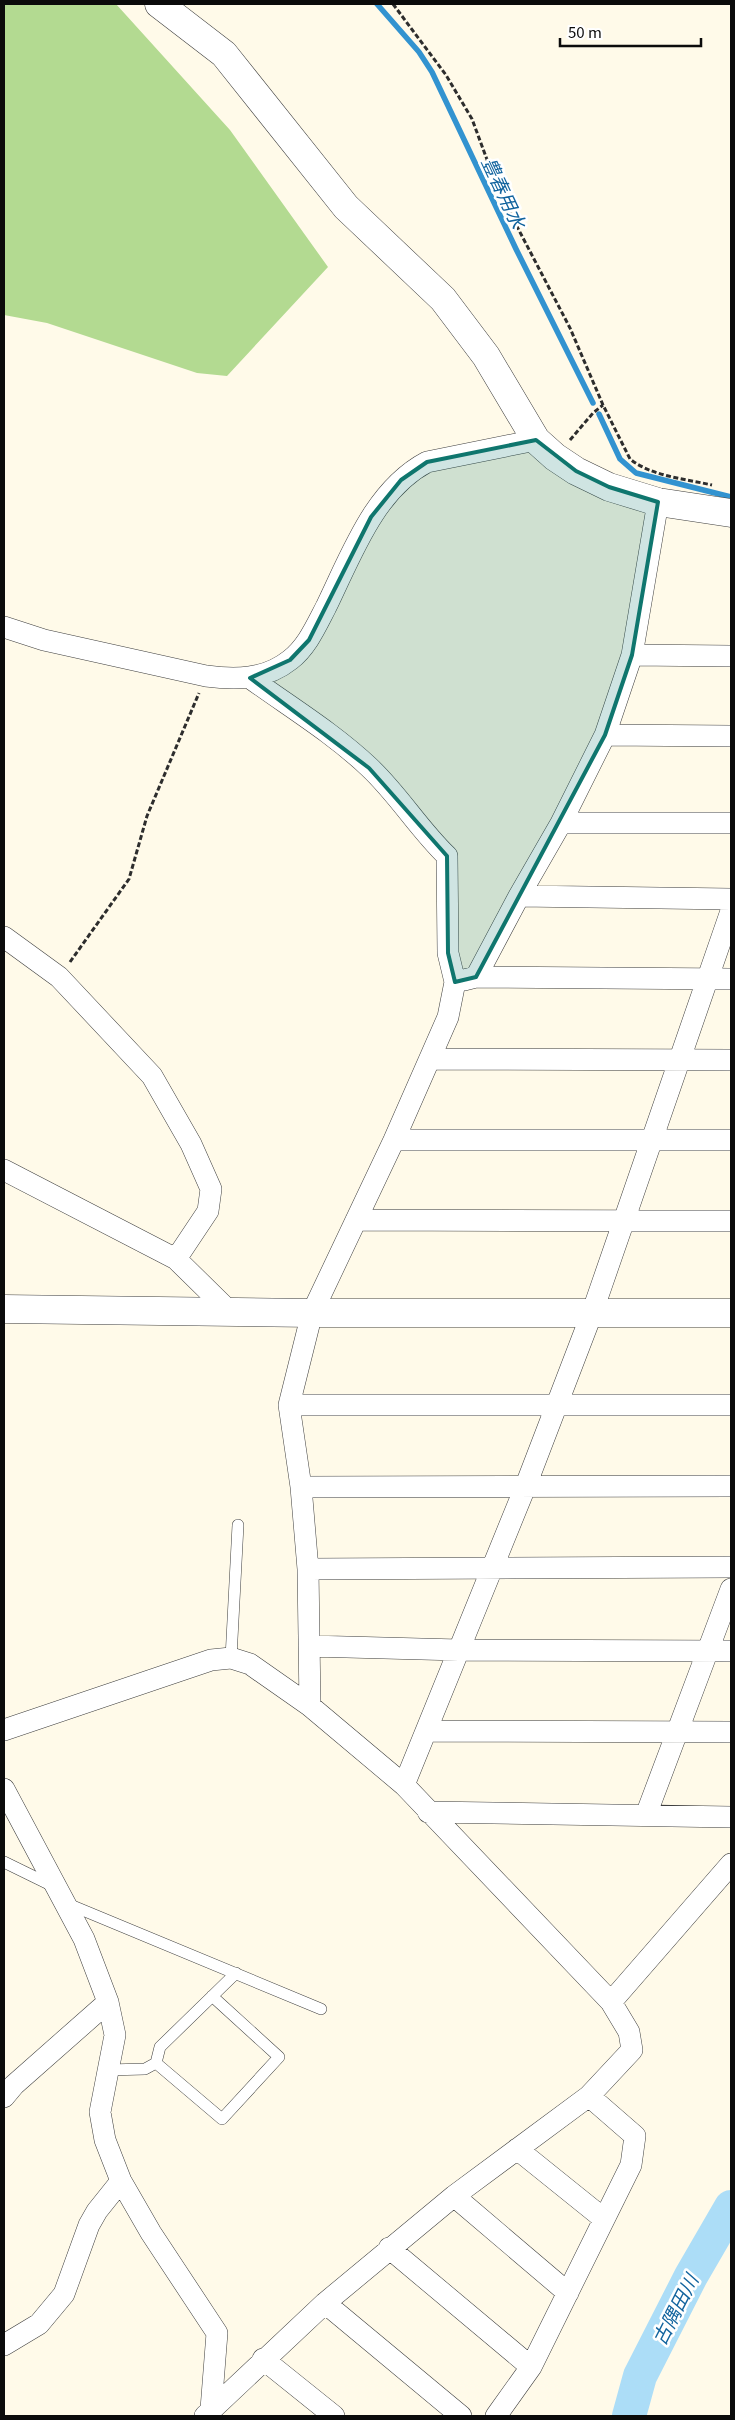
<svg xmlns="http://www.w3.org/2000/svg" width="735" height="2420" viewBox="0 0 735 2420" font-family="Georgia,'Noto Sans JP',serif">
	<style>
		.forest { fill: #b3da91 }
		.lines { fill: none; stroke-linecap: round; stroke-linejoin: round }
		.stream { stroke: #3293d0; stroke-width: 5.5 }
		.river { stroke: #acddf7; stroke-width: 34 }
		.service-casing { stroke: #3e3e3e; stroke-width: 12 }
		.minor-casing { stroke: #3e3e3e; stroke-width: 22 }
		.tertiary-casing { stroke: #3e3e3e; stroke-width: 29 }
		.path { stroke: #2d2d2d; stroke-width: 3; stroke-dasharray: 5 2.5; stroke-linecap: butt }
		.service { stroke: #fff; stroke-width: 11 }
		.minor { stroke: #fff; stroke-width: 21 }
		.tertiary { stroke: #fff; stroke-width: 28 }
		.marked { fill: #0f766e; fill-opacity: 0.2; stroke: #0f766e; stroke-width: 4; stroke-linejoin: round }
		.labels { text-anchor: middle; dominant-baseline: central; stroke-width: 5; stroke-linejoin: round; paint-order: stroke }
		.water-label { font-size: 19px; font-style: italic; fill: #12649e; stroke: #fff }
	</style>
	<rect width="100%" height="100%" fill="#fffae9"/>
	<path class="forest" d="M4,4H116L230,130L328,267L227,376L197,373L47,323L4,315Z"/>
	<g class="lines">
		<path class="stream" d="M377,4L419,52L432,72L516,249L593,403
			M599,414L620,459L636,473L731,497"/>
		<path class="river" d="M629,2416L640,2376L691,2276L731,2207"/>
		<g class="service-casing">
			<path id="service" d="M231,1658L238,1525
				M4,1862L55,1887
				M68,1904L321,2009
				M156,2063L222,2119L279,2057L212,1996
				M108,2070L145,2069L156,2063L160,2047L236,1973"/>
		</g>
		<g class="minor-casing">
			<path id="minor" d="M4,627L44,640L206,676C235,680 265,680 290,660C307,647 316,626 326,607C351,556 374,490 427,462L536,440
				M632,655L731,656
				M250,678C290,707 333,733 369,767C398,794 418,828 447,856L448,953L455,982L448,1017L394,1140L312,1313L289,1405L301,1487L308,1569L310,1706
				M605,735L731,736
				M561,823H731
				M519,896L731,899
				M4,937L59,977L152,1076L191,1144L211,1189L208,1211L176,1259
				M476,977L519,896L561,823L605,735L632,655L658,502
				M464,980L476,977L731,979
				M430,1059L731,1060
				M394,1140H731
				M4,1170L176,1259L230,1312
				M356,1220L731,1221
				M289,1405H731
				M301,1487L731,1486
				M308,1569L731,1567
				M309,1646L459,1650L731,1651
				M4,1730L211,1660L231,1658L250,1664L310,1706L404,1785L611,2002L629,2032L632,2050L589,2096L454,2196L325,2303L205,2416
				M426,1731L731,1732
				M404,1785L526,1485L592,1313L731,911
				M4,1789L84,1939L108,2002L115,2035L100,2112L105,2140L121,2181L151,2233L217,2333L211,2409
				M428,1812L731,1817
				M646,1815L731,1589
				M611,2002L731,1864
				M4,2097L14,2085L108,2002
				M517,2149L604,2219
				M454,2196L568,2293
				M389,2248L531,2367
				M325,2303L461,2416
				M4,2345L39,2324L64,2294L89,2225L97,2211L121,2181
				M263,2359L334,2416
				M496,2416L531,2367L631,2165L635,2136L589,2096"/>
		</g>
		<g class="tertiary-casing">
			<path id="tertiary" d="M159,4L224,54L346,207L443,299L486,356L536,440L555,457L576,471L609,487L658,502L731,513
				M4,1309L312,1313H731"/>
		</g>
		<path class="path" d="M393,4L446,75L472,119L499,192L570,328L603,405L630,459C651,476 685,479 712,485
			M570,440L593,413L603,405
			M70,962L129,879L147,816L199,693"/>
		<use href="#service" class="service"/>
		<use href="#minor" class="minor"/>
		<use href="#tertiary" class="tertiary"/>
	</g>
	<path class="marked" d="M536,440L576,471L609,487L658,502L632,655L605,735L476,977L455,982L448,953L447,856L369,768L250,678L290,660L309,640L371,517L401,480L427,462Z"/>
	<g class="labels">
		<g class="water-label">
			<text transform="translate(505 192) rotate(65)">豊春用水</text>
			<text transform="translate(674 2309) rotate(-63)">古隅田川</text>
		</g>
	</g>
	<rect width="735" height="2420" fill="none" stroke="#0b0b0b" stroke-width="10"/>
	<path d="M560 38v8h141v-8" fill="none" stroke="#0b0b0b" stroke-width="2.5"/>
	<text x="568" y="38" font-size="15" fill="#0b0b0b" stroke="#ffffff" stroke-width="4" paint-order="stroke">50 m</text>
</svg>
